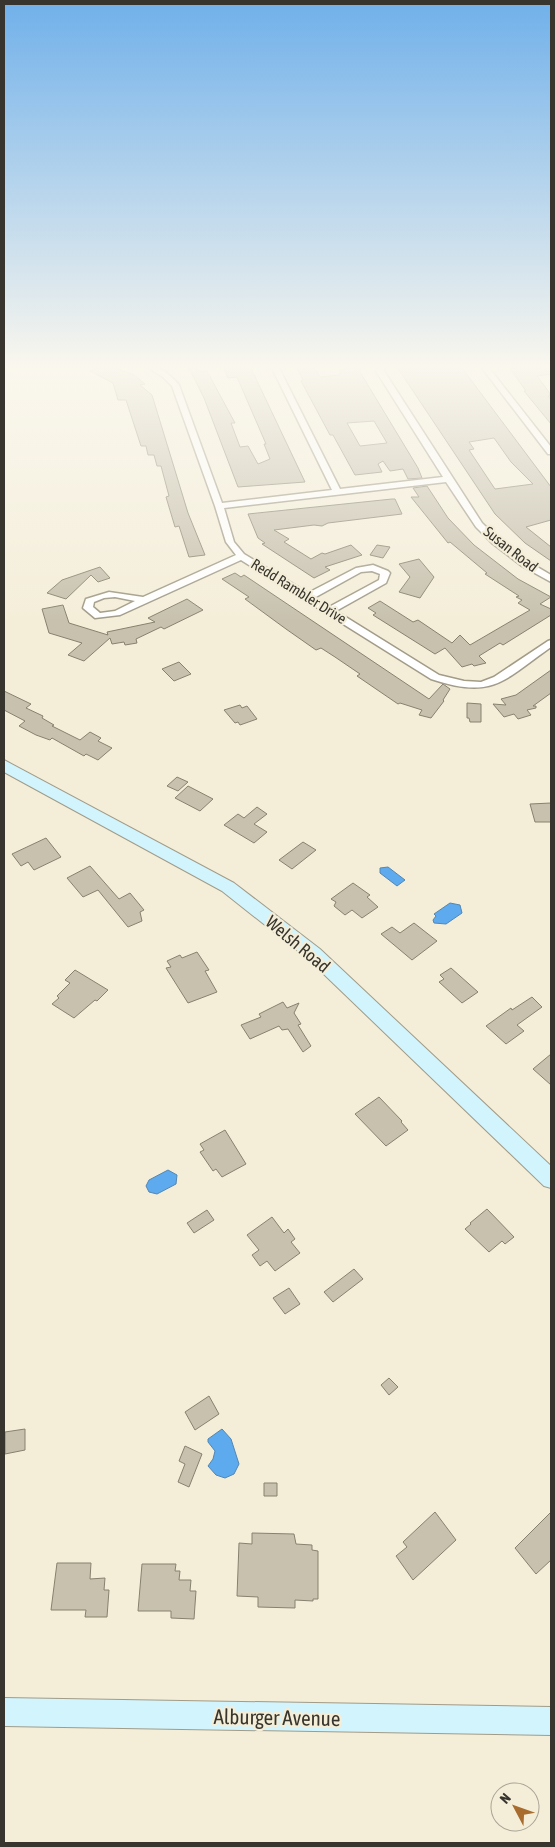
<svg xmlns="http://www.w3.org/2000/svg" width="555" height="1847" viewBox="0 0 555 1847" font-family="'Asap Condensed',sans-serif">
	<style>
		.water { fill: #5daaee; stroke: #5287b4 }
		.building { fill: #c7c1ae; stroke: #87826f; fill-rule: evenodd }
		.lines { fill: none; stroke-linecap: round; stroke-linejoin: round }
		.street-casing { stroke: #a19b88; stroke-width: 3 }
		.secondary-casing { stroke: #a19b88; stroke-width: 2 }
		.street { fill: #fff; fill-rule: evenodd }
		.secondary { fill: #d1f4fd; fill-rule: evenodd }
		.labels { text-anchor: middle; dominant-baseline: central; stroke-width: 4.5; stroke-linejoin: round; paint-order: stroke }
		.far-street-label { font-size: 15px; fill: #37352d; stroke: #f4eed9 }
		.street-label { font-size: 18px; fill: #37352d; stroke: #f4eed9 }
		.near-street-label { font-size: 21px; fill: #37352d; stroke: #f4eed9 }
	</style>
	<rect width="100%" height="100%" fill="#f4eed9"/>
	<path class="water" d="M388,867L405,880L397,886L380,873V868Z
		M450,903L460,905L462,913L446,924L434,923L433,920L436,916L434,914Z
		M168,1170L177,1175L176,1184L157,1194L149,1192L146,1186L149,1180Z
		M222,1429L231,1439L239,1464L234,1474L225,1478L216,1475L208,1466L213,1459L215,1451L208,1442V1439Z"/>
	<path class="building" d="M105,364L134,375L145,384L140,385L152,395L188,513L205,555L189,557L179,526L175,527L166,497L169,496L161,466H157L154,455H148L146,446H141L126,400H118L113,383L90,371Z
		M187,364L202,372L207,371L235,423H231L240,447L248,446L258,464L270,459L264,444H266L237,377L228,378L223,367L249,364L305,482L238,487L204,398Z
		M295,364H309L311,367H314L320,377L340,375V370H344L346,364H361L360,372L418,468L422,478L408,479L403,469L390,471L383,461L378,464L382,472L355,475L333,435H330L301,381L303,380ZM374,421L387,443L360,446L347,423Z
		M395,364H459L551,487V520L526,527L551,547V561L525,543L495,514ZM494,438L511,462L533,484L495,489L469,450L474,449L469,442Z
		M507,364H551V374L537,376L549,392L550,396H548L551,400V424L524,391H526Z
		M427,486L448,518L474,545L518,579L551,597L540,604L551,609V615L503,645L500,643L479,656L486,663L474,666L472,664L462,667L445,648L435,654L373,615L376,613L368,608L380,601L413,622L418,620L452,643L460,635L470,645L530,610L518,603L522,600L516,597L519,596L485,574L487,573L450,542L448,543L411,497H419L413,488Z
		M392,499H395L402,514L328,523L322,526L314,525L274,530L289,539L284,542L311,559L322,553L325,554L351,545L362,555L325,567L330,570L314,578L262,544L265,543L258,538L248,514Z
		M377,545L390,547L383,558L370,555Z
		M419,559L434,577L420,598L399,592L410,577L399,564Z
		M100,567L110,578L98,582L91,575L66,599L47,593L62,580Z
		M235,573L241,577L244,575L429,699L443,684L450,689L443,700L444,701L431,718L419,715L422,710L400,703L398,704L357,676L360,674L335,657L321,648L316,650L286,629L245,599L249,597L222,579Z
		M187,599L203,610L164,629L161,627L136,639L137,643L125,645L124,642L112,644L110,638L84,661L68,655L82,643L49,633L42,609L63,605L69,623L108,635L107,632L155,622L148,618Z
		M179,662L191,674L174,681L162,669Z
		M551,670V693L533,706H536V708L527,710L531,715L518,719L514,714L504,717L493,704L506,705L501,699L516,695Z
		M4,691L31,704L26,708L43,716L42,718L54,725L52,726L80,740L90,732L101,738L98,741L112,748L98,760L86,754L84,756L52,738L50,740L36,735L19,726L25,721L4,710Z
		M467,703L481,704V722H470L469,718H467Z
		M240,705L242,708L247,706L257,719L240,725L238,722L235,723L224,710Z
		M177,777L188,782L178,791L167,786Z
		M188,786L213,799L200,811L175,798Z
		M551,803V822H535L530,804Z
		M257,807L267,814L254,824L267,832L254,843L224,825L238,814L244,818Z
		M46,838L61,857L34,870L28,862L21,866L12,854Z
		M303,842L316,850L292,869L279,860Z
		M90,866L119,899L130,893L144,910L140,912L142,921L128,927L98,890L83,897L67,878Z
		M353,883L370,895L367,897L378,907L362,918L352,910L345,915L334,906L336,902L331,899Z
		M414,923L437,941L412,960L381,934L392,927L400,933Z
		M197,952L209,970L205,971L217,992L188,1003L166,968L171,967L167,961L180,955L182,958Z
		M451,968L478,992L462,1003L439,982L444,979L440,975Z
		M75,970L108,990L97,1001L95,1000L74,1018L52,1004L59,998L57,996L70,983L65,980Z
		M532,997L542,1007L517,1025L524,1031L506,1044L486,1026L511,1008L512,1010Z
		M283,1002L287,1008L299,1003L294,1013L301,1024L298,1025L311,1046L303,1052L288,1029L282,1030L279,1026L250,1039L241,1025L261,1017L259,1014Z
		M551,1054V1085L533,1069Z
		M379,1097L402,1121L401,1122L408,1130L386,1146L355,1114Z
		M225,1130L246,1164L222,1177L216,1169L213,1171L200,1152L204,1150L200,1144Z
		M487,1209L514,1237L505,1244L502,1241L489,1252L465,1229L471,1224L470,1223Z
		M207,1210L214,1220L194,1233L187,1223Z
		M272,1217L284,1233L288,1229L295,1239L291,1242L300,1253L275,1271L267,1261L260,1266L252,1255L259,1250L247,1235Z
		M354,1269L363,1279L333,1302L324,1292Z
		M289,1288L300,1304L285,1314L273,1298Z
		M389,1378L398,1387L389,1395L381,1385Z
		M209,1396L219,1414L195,1430L185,1412Z
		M25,1429V1450L5,1454V1432Z
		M185,1446L202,1454L189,1487L178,1482L185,1464L179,1461Z
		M264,1483H277V1496H264Z
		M435,1512L456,1540L413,1580L396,1556L407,1547L403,1542Z
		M551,1512V1560L536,1574L515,1548Z
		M252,1533L294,1534L296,1544L312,1545V1550L318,1551V1599H313V1601L295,1600V1608L258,1607V1597L237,1596L239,1543L252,1544Z
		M57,1563H91L90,1579L105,1578L104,1590H109L107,1617H85L86,1610H51Z
		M142,1564H176L175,1571H180L179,1580H191L190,1591H196L194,1619L171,1618V1611H138Z"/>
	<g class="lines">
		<g class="street-casing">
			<path id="street" d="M142,364C157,364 169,373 179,385L222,503L332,490L270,364H277L340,489L443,477L376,371L378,364H384V371L482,523C503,544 526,561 551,575V582L522,566L492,543L476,527L446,482L224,508L234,542L244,554L308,593L356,568L373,565L388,571L390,573L386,583L336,611L439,675L464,681L481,682L494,677L548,641L551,640V647C504,680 493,700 431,679L241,560L120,615L95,618L83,608L86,599L109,592L143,597L236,555L226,542L215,506L172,386L163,377ZM372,571L380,574L379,580L329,607L314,598L361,572ZM115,597L135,601L115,611L100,613L93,607L94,602L104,598Z
				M479,364H486L551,447V454H548Z"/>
		</g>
		<g class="secondary-casing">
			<path id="secondary" d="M4,760L234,883L320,949L551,1166V1188L544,1186L308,959L222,891L4,772Z
				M4,1698L551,1707V1735L4,1726Z"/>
		</g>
		<use href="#street" class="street"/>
		<use href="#secondary" class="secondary"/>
	</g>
	<linearGradient id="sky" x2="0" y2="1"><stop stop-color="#70b0ea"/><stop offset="0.59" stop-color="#faf7ee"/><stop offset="1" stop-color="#faf7ee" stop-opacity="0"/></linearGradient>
	<rect width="555" height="622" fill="url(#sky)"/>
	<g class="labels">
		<g class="far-street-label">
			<text transform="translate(511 549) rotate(38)">Susan Road</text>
			<text transform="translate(299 591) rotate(32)">Redd Rambler Drive</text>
		</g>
		<g class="street-label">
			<text transform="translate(298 944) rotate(40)">Welsh Road</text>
		</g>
		<g class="near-street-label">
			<text transform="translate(277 1717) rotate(1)">Alburger Avenue</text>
		</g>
	</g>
	<rect width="555" height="1847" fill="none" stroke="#37352d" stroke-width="10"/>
	<g transform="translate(515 1807) rotate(311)"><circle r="24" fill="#f4eed9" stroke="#a8a494"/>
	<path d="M0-4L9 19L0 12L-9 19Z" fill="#a86c2e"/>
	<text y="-8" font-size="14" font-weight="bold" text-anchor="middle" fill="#37352d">N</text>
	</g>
</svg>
